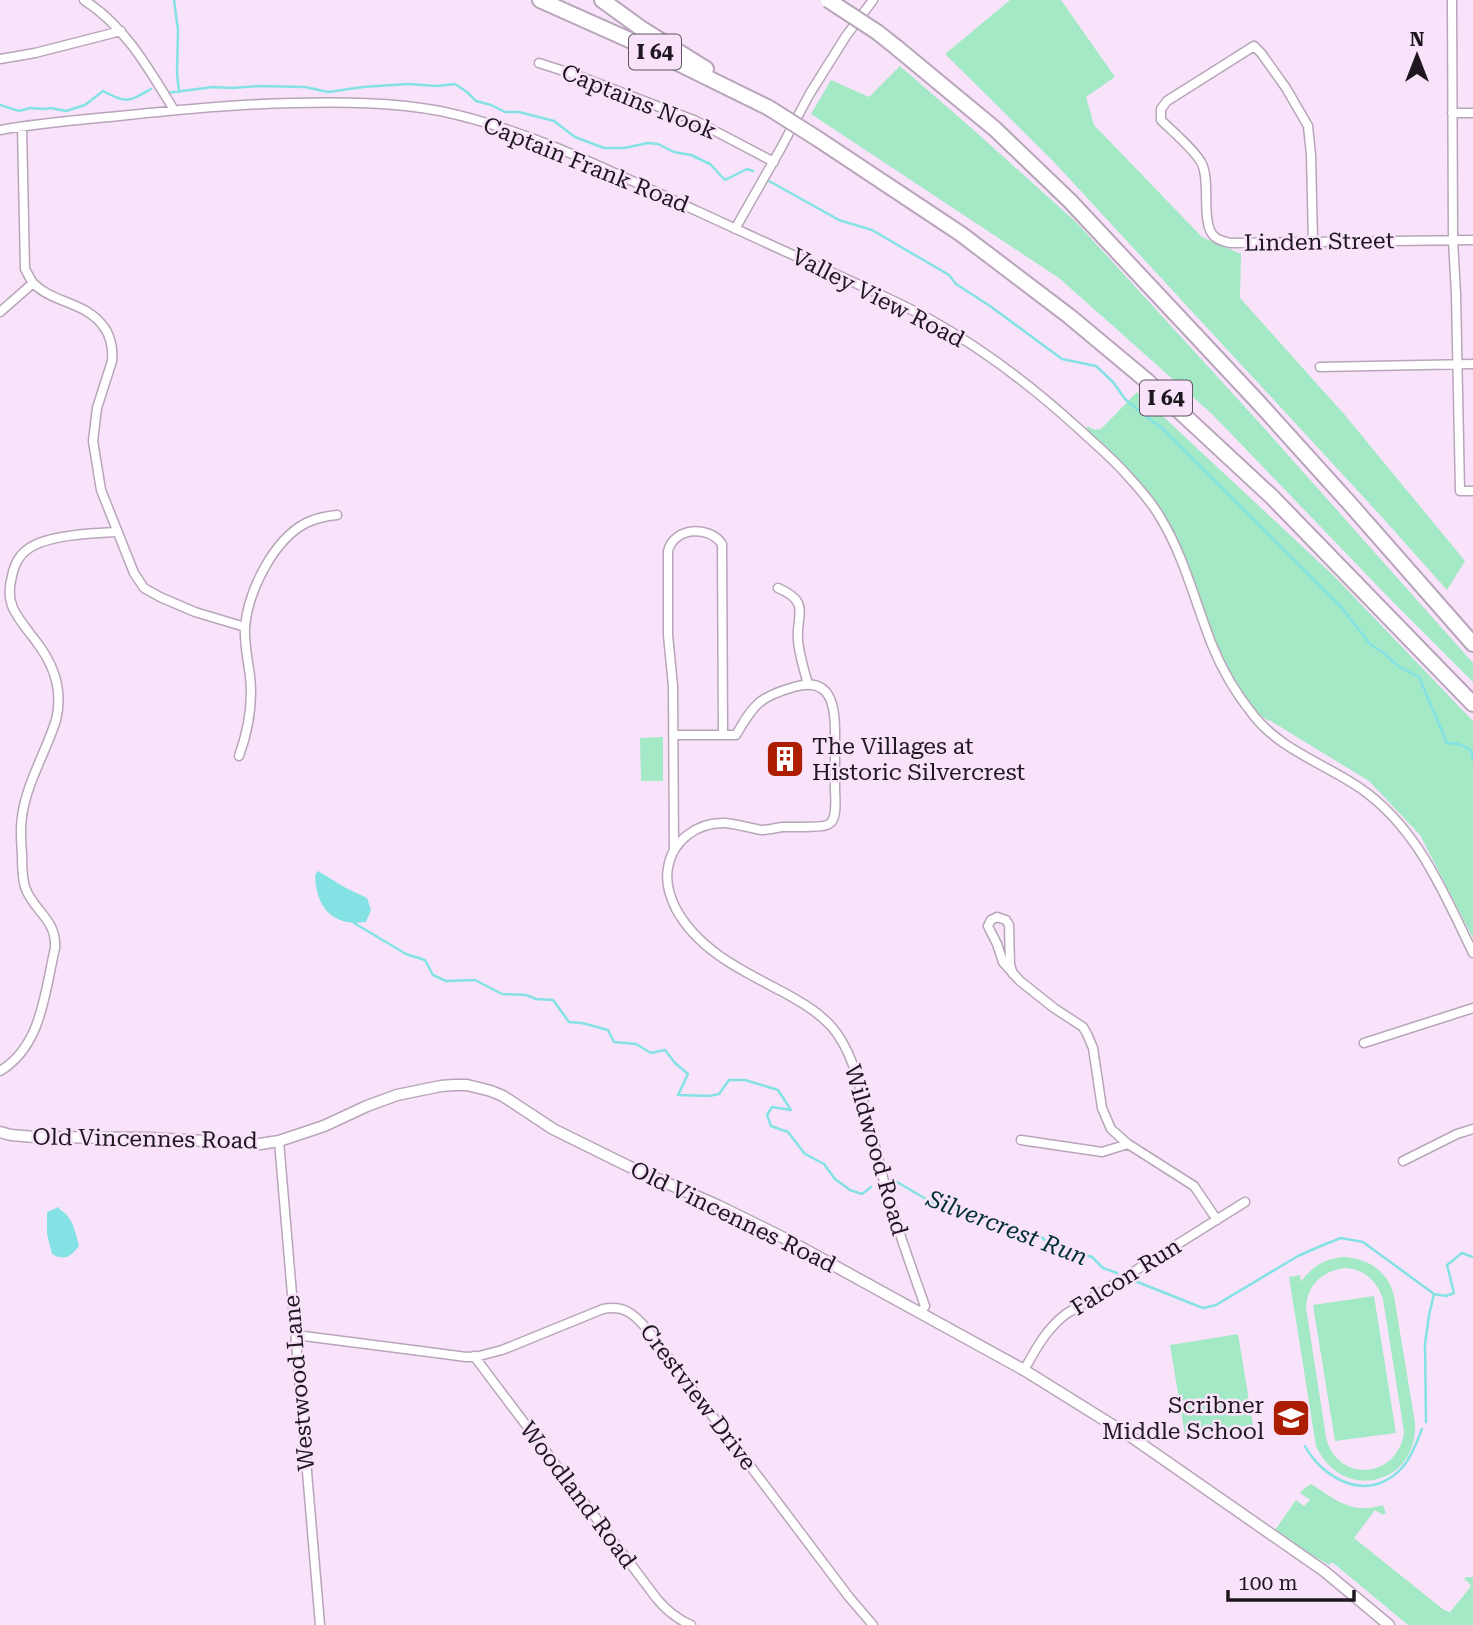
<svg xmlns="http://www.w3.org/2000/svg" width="1473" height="1625" viewBox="0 0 1473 1625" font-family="'Roboto Serif',serif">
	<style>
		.green { fill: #a3e9c6; fill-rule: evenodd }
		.water { fill: #85e2e4 }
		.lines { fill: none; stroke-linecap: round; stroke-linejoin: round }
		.stream { stroke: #85e2e4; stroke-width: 2.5 }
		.minor-casing { stroke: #b9a5bb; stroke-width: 11 }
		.tertiary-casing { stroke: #b9a5bb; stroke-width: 13 }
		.motorway-casing { stroke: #b9a5bb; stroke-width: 18 }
		.minor { stroke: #fff; stroke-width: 8 }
		.tertiary { stroke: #fff; stroke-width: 10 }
		.motorway { stroke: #fff; stroke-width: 14 }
		.motorway-bridge-casing { stroke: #b9a5bb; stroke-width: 18; stroke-linecap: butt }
		.motorway-bridge { stroke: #fff; stroke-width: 14 }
		.labels { text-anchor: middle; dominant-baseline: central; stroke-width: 5; stroke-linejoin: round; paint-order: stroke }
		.shield { fill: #f8e3fa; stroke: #5f5461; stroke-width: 2 }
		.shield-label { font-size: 21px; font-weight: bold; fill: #1e171f }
		.street-label { font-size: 23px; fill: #1e171f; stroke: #f8e3fa }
		.poi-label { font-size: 23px; fill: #1e171f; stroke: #f8e3fa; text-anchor: start }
		.water-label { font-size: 24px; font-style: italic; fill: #003031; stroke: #f8e3fa }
	</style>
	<rect width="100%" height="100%" fill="#f8e3fa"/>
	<path class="green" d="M1010,0H1061L1115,77L1086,97L1094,125L1202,237L1241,254L1240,298L1344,414L1465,561L1447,590L1381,516L1053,161L945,54Z
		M900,66L977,133L1077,223L1256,419L1473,663V682L1391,600L1212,414L1059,278L811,114L831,80L869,97Z
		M1137,392L1335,577L1473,721V938L1420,835L1369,781L1269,720L1268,721L1252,709L1242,695L1220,656L1182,555L1115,458L1086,430L1087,426L1095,430L1101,429Z
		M663,737V781H641L640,738Z
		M1344,1257C1369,1259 1388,1271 1394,1296L1415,1423C1418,1486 1342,1503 1316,1446L1289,1277L1300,1275L1301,1282C1311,1267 1325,1258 1344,1257ZM1345,1268C1364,1269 1377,1281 1383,1299L1404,1432C1398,1479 1337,1484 1326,1437L1306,1308C1307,1285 1322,1271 1345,1268Z
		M1374,1296L1396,1433L1335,1441L1313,1305Z
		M1238,1334L1253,1425L1185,1435L1170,1345Z
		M1311,1484C1336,1500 1352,1515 1383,1505L1386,1513L1383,1515L1375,1510L1354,1538L1444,1610L1450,1612L1469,1589L1471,1585L1464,1579L1466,1577H1473V1625H1408L1332,1562L1329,1565L1300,1548L1275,1530L1296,1500L1304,1506L1310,1500L1300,1493L1305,1488Z"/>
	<path class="water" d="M318,871L346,888L367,898L371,910L366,922C332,927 316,907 315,875Z
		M59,1207L60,1210C72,1215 76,1233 79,1246C71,1257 64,1261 52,1254L47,1234V1212Z"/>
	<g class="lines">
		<path class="stream" d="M174,0L178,30L177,74L179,92
			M167,93L213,87L231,88L258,86L305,87L328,92L363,87L408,84L437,86L455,84L467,92L476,101L491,105L505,112H519L554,121L575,137L604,148H624L648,143L658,144L674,152L691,155L710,164L725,180L747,169L753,171
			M0,105L19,111L30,108L44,109L51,108L66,111L85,105L103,91C127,104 128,102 151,89
			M769,181L839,220L872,230L949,275L956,284L990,306L1062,359L1096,366L1113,382L1125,399L1144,415L1163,429L1341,607L1370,644L1384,653L1398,666L1419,677L1447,743L1459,744L1471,750L1473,760
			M354,923L406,954L425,960L433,975L446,981L475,980L502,994L526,995L536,999L553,1000L569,1022L582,1023L608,1030L614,1042L636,1044L651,1053L665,1050L675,1063L688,1074L678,1095L709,1096L719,1094L729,1080H745L778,1090L791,1110L772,1107L767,1115L771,1126L788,1132L805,1154L824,1164L835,1179L850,1190L862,1194L871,1187
			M897,1182L931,1202L996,1220L1023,1231L1040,1236L1051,1245L1092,1257L1103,1268L1117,1273
			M1135,1281L1203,1308L1216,1305L1298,1256L1323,1245L1341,1238L1363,1242L1434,1294L1446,1296L1454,1293L1447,1265L1462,1253L1473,1257
			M1426,1422L1425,1344L1429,1315L1434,1294
			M1305,1446C1321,1476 1361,1500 1393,1476C1409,1465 1415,1446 1422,1429"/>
		<g class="minor-casing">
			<path id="minor" d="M84,0C125,26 149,69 174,110
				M1452,0L1453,240L1456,294L1460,491H1473
				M0,59L35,53L121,31
				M539,63L576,75L696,121L774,162
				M1452,113H1473
				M22,127L25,269C28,274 30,279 33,283C55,305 88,301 106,330C111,339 113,350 112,361L97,408L93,441L101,490L134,573L144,588L160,597L195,612L245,627
				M0,130C39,123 79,120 119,116C177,110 235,104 293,103C342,102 392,102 440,111C531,130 614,173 697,211C745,233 792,255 840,276C870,290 902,304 931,320C985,350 1034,388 1079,429C1095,444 1112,458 1126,474C1138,487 1151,501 1160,517C1184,556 1195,602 1212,645C1222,670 1237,695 1254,716C1281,750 1325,764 1360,788C1417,827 1444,893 1473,953
				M735,229L781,148L809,95L846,36L873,0
				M1313,242L1311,155L1308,126L1286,88L1261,53L1254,46L1167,101L1161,109V120C1172,131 1196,151 1202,164C1211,183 1200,225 1215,237C1218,240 1226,242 1230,243L1473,240
				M0,312L33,283
				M1320,367L1473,364
				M778,588C811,602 796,614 798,640C799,654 804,670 808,684
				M673,735H736C754,704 759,697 794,687C838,674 835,718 835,746C835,761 835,775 835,789C835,798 838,819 829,824C823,828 811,826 803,827C796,827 789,827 782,827C775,828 768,830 761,830C749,828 737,824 725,823C697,822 672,841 668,868C665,883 670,897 676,909C699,951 743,971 783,992C801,1002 817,1011 831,1026C851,1049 858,1079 865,1108C872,1134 878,1160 885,1185C896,1226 911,1266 925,1306L921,1312
				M239,756C248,731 253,702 250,676C248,660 244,644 245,627C248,592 273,540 306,523C316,518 326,516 337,515
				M674,851L673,686L668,635V551C674,527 709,525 722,544L723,735
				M1013,974L1010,965L1009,925L1006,920L997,917L991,920L988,926L997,944L1003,962L1020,981L1054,1008L1083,1027L1087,1034L1093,1048L1102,1108L1111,1129L1128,1144L1194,1186L1217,1220
				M1364,1043L1473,1008
				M0,1071C42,1046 45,991 55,948C57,919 33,911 25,887C22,877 22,865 22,855C21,842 20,829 22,817C26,784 46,752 56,720C63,692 55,667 38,644C30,633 19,621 13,608C9,599 9,587 12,576C14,566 19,555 28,549C46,535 94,533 117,532
				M1021,1140L1102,1152L1128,1144
				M279,1141L320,1625
				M1403,1161L1457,1134L1473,1129
				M296,1335L436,1353L466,1357L479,1356L502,1350L603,1309C624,1305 634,1314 646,1328L849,1597L873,1625
				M474,1356L657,1599C667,1611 677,1619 691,1625
				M1024,1370C1036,1349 1046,1329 1066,1314L1245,1202"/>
		</g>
		<g class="tertiary-casing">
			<path id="tertiary" d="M0,1132L11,1135L35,1137L150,1138L260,1144L279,1141L324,1126L367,1106L397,1095L441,1086L454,1085H467L491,1091L503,1096L553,1129L628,1166L719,1206L784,1238L1024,1370L1130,1436L1324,1571L1389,1625"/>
		</g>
		<g class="motorway-casing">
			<path id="motorway" d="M540,0L643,46L769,108
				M602,0L642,29L706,69
				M896,47L995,129L1070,201L1259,403L1351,505L1473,644
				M818,139L961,234L1069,316L1147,381L1272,497L1473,704"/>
		</g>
		<use href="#minor" class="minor"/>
		<use href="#tertiary" class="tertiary"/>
		<use href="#motorway" class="motorway"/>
		<g class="motorway-bridge-casing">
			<path id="motorway-bridge" d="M828,0L877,32L896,47
				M769,108L818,139"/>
		</g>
		<use href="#motorway-bridge" class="motorway-bridge"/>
	</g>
	<defs>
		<g id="building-square" transform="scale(2.0125)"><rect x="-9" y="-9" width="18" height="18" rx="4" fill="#ac1d02" stroke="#f8e3fa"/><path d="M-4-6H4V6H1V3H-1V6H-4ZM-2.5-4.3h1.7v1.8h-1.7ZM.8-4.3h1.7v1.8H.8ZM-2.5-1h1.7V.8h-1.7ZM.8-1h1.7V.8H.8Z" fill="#fff"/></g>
		<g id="school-square" transform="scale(2.0125)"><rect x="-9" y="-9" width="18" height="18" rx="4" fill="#ac1d02" stroke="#f8e3fa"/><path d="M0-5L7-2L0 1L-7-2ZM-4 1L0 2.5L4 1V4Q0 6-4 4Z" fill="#fff"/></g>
	</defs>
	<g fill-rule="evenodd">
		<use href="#building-square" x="785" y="759"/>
		<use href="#school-square" x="1291" y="1418"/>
	</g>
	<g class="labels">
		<g class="shield">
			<rect x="629" y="34.5" width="52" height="35" rx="5"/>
			<rect x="1140" y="380.5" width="52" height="35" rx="5"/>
		</g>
		<g class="shield-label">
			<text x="655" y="52">I 64</text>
			<text x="1166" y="398">I 64</text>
		</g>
		<g class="street-label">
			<text transform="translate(639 102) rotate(22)">Captains Nook</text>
			<text transform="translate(586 165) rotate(22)">Captain Frank Road</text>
			<text transform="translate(1319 242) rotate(-1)">Linden Street</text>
			<text transform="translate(878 298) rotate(27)">Valley View Road</text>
			<text transform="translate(145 1139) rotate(1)">Old Vincennes Road</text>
			<text transform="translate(876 1150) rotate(74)">Wildwood Road</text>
			<text transform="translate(733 1217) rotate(26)">Old Vincennes Road</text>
			<text transform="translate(1126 1277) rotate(-32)">Falcon Run</text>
			<text transform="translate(299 1383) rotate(-95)">Westwood Lane</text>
			<text transform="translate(698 1397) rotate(53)">Crestview Drive</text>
			<text transform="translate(578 1495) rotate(53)">Woodland Road</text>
		</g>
		<g class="poi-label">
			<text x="812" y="746">The Villages at<tspan x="812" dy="26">Historic Silvercrest</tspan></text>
			<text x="1264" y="1405" text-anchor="end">Scribner<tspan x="1264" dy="26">Middle School</tspan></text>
		</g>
		<g class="water-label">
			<text transform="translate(1007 1228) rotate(21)">Silvercrest Run</text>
		</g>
	</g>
	<g transform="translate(1417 56)" stroke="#f8e3fa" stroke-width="5" paint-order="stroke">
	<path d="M0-5L12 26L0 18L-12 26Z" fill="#1e171f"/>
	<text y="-10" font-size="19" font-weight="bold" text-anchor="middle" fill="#1e171f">N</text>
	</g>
	<path d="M1228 1590v10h126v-10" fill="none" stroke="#1e171f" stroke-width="3.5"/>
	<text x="1238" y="1590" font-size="21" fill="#1e171f" stroke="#f8e3fa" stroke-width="5" paint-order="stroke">100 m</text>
</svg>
